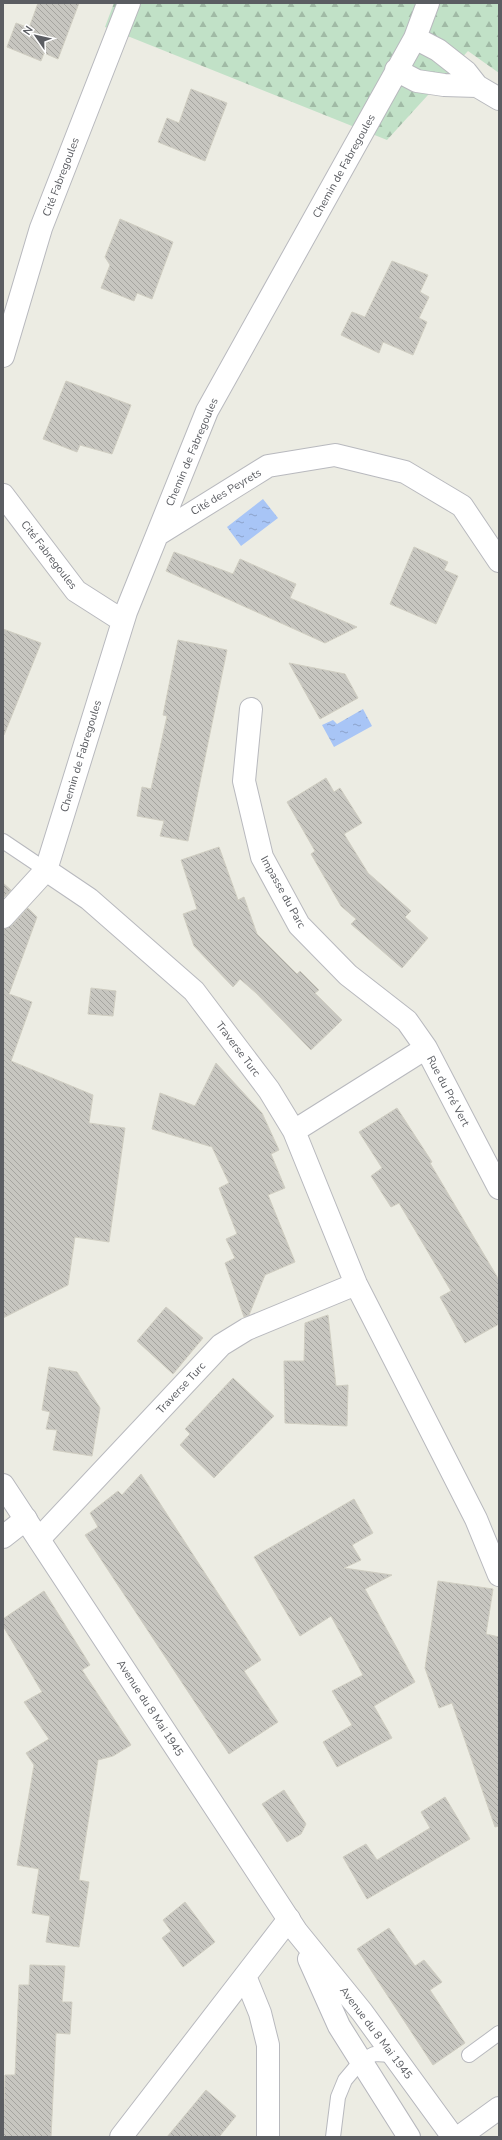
<svg xmlns="http://www.w3.org/2000/svg" width="502" height="2140" viewBox="0 0 502 2140" font-family="'Nunito Sans',sans-serif">
	<style>
		.forest { fill: url(#forest-firs) }
		.water { fill: url(#water-ripples) }
		.building { fill: url(#building-back-hatch); stroke: #d0cec2 }
		.lines { fill: none; stroke-linecap: round; stroke-linejoin: round }
		.lane-casing { stroke: #b8b9be; stroke-width: 16 }
		.street-casing { stroke: #b8b9be; stroke-width: 24 }
		.secondary-casing { stroke: #b6b7bd; stroke-width: 24 }
		.lane { stroke: #fff; stroke-width: 14 }
		.street { stroke: #fff; stroke-width: 22 }
		.secondary { stroke: #fff; stroke-width: 22 }
		.labels { text-anchor: middle; dominant-baseline: central; stroke-width: 4; stroke-linejoin: round; paint-order: stroke }
		.street-label { font-size: 11px; fill: #5b5d62; stroke: #fff }
	</style>
	<defs>
		<pattern id="forest-firs" width="22" height="20" patternUnits="userSpaceOnUse"><rect width="22" height="20" fill="#c1e1c7"/><path d="M5 1l3.5 6h-7zM16 11l3.5 6h-7z" fill="#a0baa5"/></pattern>
		<pattern id="water-ripples" width="26" height="14" patternUnits="userSpaceOnUse"><rect width="26" height="14" fill="#a8c5f6"/><path d="M2 4q2-2 4 0t4 0M15 11q2-2 4 0t4 0" fill="none" stroke="#8ca3cb"/></pattern>
		<pattern id="building-back-hatch" width="6" height="6" patternUnits="userSpaceOnUse"><rect width="6" height="6" fill="#c7c6c0"/><path d="M-1 5l2 2M0 0l6 6M5-1l2 2" fill="none" stroke="#a5a49f"/></pattern>
	</defs>
	<rect width="100%" height="100%" fill="#ecece3"/>
	<path class="forest" d="M114,3H499V73L468,51L387,140L105,27Z"/>
	<path class="water" d="M263,499L278,518L241,546L227,527Z
		M363,709L372,726L334,747L322,725L333,720L337,724Z"/>
	<path class="building" d="M38,3H79L58,59L44,53L41,61L7,47L16,23L29,28Z
		M191,89L227,103L205,161L158,142L167,118L179,123Z
		M120,219L173,242L152,299L137,293L134,301L101,288L110,265L105,257Z
		M392,261L428,275L420,292L429,297L419,318L427,322L413,355L383,342L379,353L341,335L352,312L365,317Z
		M66,381L131,405L112,454L80,445L77,452L43,439Z
		M414,547L448,562L444,570L458,576L436,624L390,604Z
		M174,552L233,574L240,559L296,584L290,598L357,627L325,643L166,571Z
		M3,629L41,643L4,735H3Z
		M178,640L227,650L188,841L160,836L164,821L137,816L142,787L151,789L167,716L163,715Z
		M289,663L345,674L358,698L320,719Z
		M326,778L334,792L340,788L362,823L344,834L368,873L411,911L405,917L428,938L402,968L351,924L356,919L341,906L311,854L315,851L287,802Z
		M219,847L238,900L244,897L257,934L297,974L300,971L319,990L315,993L342,1020L311,1050L256,993L240,979L233,987L194,946L183,914L197,909L181,860Z
		M3,883L11,890L3,898Z
		M28,908L37,917L9,994L32,1002L11,1061L93,1095L89,1123L125,1128L109,1242L75,1237L68,1285L3,1318V929L12,925Z
		M91,988L116,991L113,1016L88,1014Z
		M216,1063L262,1113L279,1150L271,1154L285,1188L268,1195L295,1262L265,1275L249,1315L244,1317L225,1263L235,1258L226,1239L237,1234L219,1188L229,1183L212,1147L152,1129L160,1093L195,1106Z
		M397,1108L432,1162L430,1163L499,1280V1324L465,1343L440,1297L451,1291L399,1203L391,1207L371,1176L382,1168L359,1132Z
		M166,1307L203,1338L173,1374L137,1341Z
		M328,1315L336,1386L348,1385L347,1426L285,1423L284,1361H304L305,1323Z
		M49,1367L77,1372L100,1408L92,1456L53,1450L57,1430L46,1429L50,1412L42,1410Z
		M233,1378L274,1416L214,1478L180,1445L190,1434L185,1429Z
		M141,1474L261,1660L244,1671L278,1722L229,1754L85,1535L98,1527L90,1513L118,1491L122,1495Z
		M354,1499L373,1533L352,1545L361,1560L344,1568L392,1575L365,1589L415,1682L374,1706L392,1738L337,1767L323,1742L352,1725L332,1691L363,1675L331,1616L300,1636L254,1557Z
		M438,1581L493,1589L486,1634L499,1637V1826L495,1827L452,1703L439,1708L425,1668Z
		M44,1591L90,1665L82,1670L131,1745L113,1756L98,1760L79,1880L89,1882L79,1947L46,1942L50,1916L32,1913L39,1869L17,1865L34,1765L26,1753L49,1739L24,1702L42,1692L3,1626V1619Z
		M284,1790L306,1824L301,1834L287,1842L262,1804Z
		M445,1797L470,1839L367,1899L343,1857L366,1844L377,1860L430,1828L421,1812Z
		M185,1902L215,1942L183,1967L162,1938L171,1931L163,1920Z
		M389,1928L415,1966L424,1960L442,1982L430,1990L465,2043L433,2065L357,1949Z
		M30,1965L65,1966L62,2002H72L70,2034L56,2033L51,2137H3L5,2075H15L19,1985H29Z
		M206,2090L236,2116L219,2137H167Z"/>
	<g class="lines">
		<g class="lane-casing">
			<path id="lane" d="M3,841L46,870
				M469,2055L499,2033
				M333,2137L338,2097L345,2080L361,2061L374,2054L393,2055"/>
		</g>
		<g class="street-casing">
			<path id="street" d="M415,38L438,50L466,72L477,86L499,99
				M396,70L417,81L444,85L477,86
				M3,356L41,228L129,3
				M3,495L76,591L123,621
				M157,535L268,466L335,455L405,472L462,506L499,561
				M251,709L244,781L262,857L299,925L348,975L407,1021L426,1048
				M46,870L89,899L194,991L269,1090L294,1131L356,1284L476,1519L499,1575
				M3,917L46,870L126,612L207,411L415,38L428,3
				M294,1131L426,1048L499,1188
				M3,1537L26,1519
				M39,1539L221,1345L247,1329L356,1284
				M245,1976L260,2013L268,2045V2137
				M121,2137L289,1919
				M459,2137L499,2108"/>
		</g>
		<g class="secondary-casing">
			<path id="secondary" d="M3,1485L297,1932L362,2012L453,2137
				M309,1959L339,2026L409,2137"/>
		</g>
		<use href="#lane" class="lane"/>
		<use href="#street" class="street"/>
		<use href="#secondary" class="secondary"/>
	</g>
	<g class="labels">
		<g class="street-label">
			<text transform="translate(344 166) rotate(-61)">Chemin de Fabregoules</text>
			<text transform="translate(61 177) rotate(-69)">Cité Fabregoules</text>
			<text transform="translate(192 452) rotate(-67)">Chemin de Fabregoules</text>
			<text transform="translate(226 492) rotate(-31)">Cité des Peyrets</text>
			<text transform="translate(49 555) rotate(52)">Cité Fabregoules</text>
			<text transform="translate(81 756) rotate(-73)">Chemin de Fabregoules</text>
			<text transform="translate(283 892) rotate(61)">Impasse du Parc</text>
			<text transform="translate(238 1049) rotate(53)">Traverse Turc</text>
			<text transform="translate(448 1091) rotate(62)">Rue du Pré Vert</text>
			<text transform="translate(181 1388) rotate(-47)">Traverse Turc</text>
			<text transform="translate(150 1708) rotate(57)">Avenue du 8 Mai 1945</text>
			<text transform="translate(376 2033) rotate(53)">Avenue du 8 Mai 1945</text>
		</g>
	</g>
	<rect width="502" height="2140" fill="none" stroke="#5b5d62" stroke-width="8"/>
	<g transform="translate(36 36) rotate(304)" stroke="#ffffff" stroke-width="3" paint-order="stroke">
	<path d="M0-3L7 15L0 10L-7 15Z" fill="#5b5d62"/>
	<text y="-6" font-size="11" font-weight="bold" text-anchor="middle" fill="#5b5d62">N</text>
	</g>
</svg>
